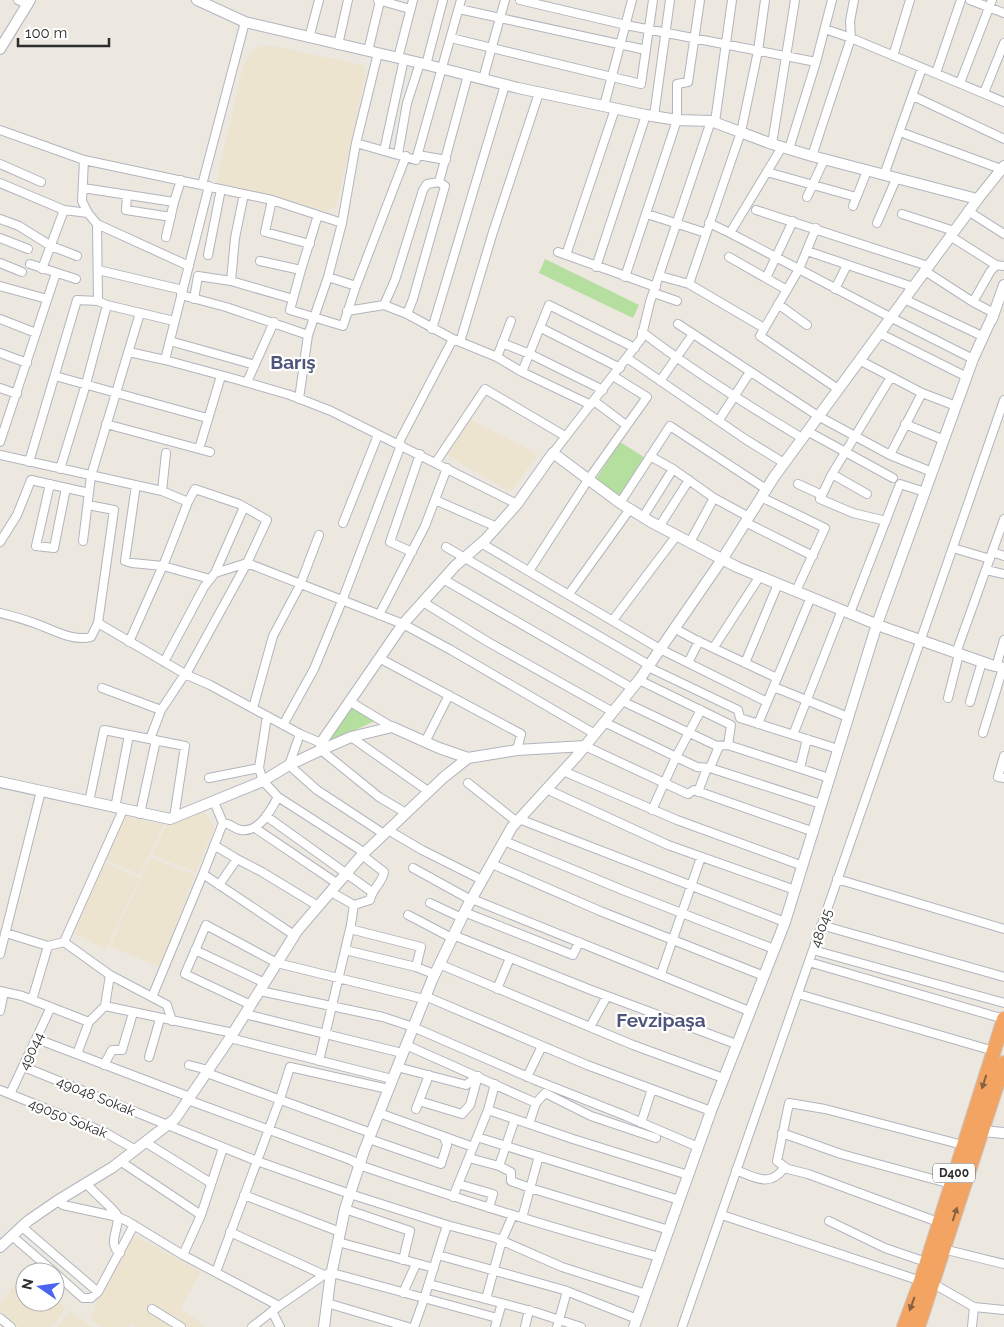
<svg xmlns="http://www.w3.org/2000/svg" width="1004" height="1327" viewBox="0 0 1004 1327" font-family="Raleway,sans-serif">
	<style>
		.education { fill: #ede4d0 }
		.green { fill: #b4df9f }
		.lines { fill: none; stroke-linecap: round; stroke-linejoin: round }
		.street-casing { stroke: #b2b5be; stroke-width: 10 }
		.secondary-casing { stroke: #b2b5be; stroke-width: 12 }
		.highway-casing { stroke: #c8c8c8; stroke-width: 16 }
		.street { stroke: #fff; stroke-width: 8 }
		.secondary { stroke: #fff; stroke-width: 10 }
		.highway { stroke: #f4a462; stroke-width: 14 }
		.oneway { fill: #866244 }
		.labels { text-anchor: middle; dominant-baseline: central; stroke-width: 4.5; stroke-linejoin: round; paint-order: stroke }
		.shield { fill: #fff; stroke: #6b6b6b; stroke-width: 1 }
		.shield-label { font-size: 12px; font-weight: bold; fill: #2c2c2c }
		.street-label { font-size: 14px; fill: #2c2c2c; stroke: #fff }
		.district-label { font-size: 19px; font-weight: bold; fill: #4e557a; stroke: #fff }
	</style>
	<rect width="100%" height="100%" fill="#ece7df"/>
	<path class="education" d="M267,45L363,65L366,73L338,200L334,208L325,211L217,183V179L243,66L251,53L257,48Z
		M467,418L538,454L513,489L507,490L443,453Z
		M202,809L211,821L214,828L196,872L152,855L168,821Z
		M122,815L153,823L165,821L140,875L105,859Z
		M150,858L195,875L160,967L110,946Z
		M104,862L139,878L106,949L74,934Z
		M133,1235L201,1272L180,1309L207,1327H137L131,1324L129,1327H101L91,1320L96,1303Z
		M25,1271V1302H55V1299L66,1308L52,1327H19L0,1311V1304Z
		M70,1311L93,1327H57Z"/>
	<path class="green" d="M545,259L639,305L633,318L539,273Z
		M620,442L647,459L622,497L596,479Z
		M349,706L375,721L331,741L330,737Z"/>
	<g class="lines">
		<g class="street-casing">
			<path id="street" d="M18,0L28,5
				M378,0L410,9
				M520,0L626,25L816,62
				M970,0L1004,13
				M459,9L646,50
				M825,29L851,38L1004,102
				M309,38L319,0
				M451,38L641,84L653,0
				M338,45L348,0
				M368,51L380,1
				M893,56L910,0
				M398,58L413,0
				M426,65L443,0
				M936,73L961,0
				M483,79L505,0
				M960,83L992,0
				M984,93L1004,43
				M913,96L1004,139
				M604,106L632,0
				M654,116L670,0
				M715,122L732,0
				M0,130L84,160L272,200L342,223
				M900,132L1001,169
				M356,143L416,160L461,0
				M772,144L795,0
				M789,149L816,62L832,0
				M384,151L404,59
				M398,154L407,103L420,63
				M418,155L446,160
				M812,156L851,38L850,21L854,0
				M84,160L82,201L88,213L97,224L98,301L107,305L174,321
				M0,164L41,182
				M767,172L856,197
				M884,175L922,68
				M0,183L64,210L88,213
				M202,185L245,22
				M83,188L174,202
				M127,195L126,210L171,217
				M807,197L824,160
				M272,200L265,232L310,244
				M853,206L867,171
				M756,210L928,266
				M968,211L1004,234
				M647,214L706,233
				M902,214L954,231
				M318,215L301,270L290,310L343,326L356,286L406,156
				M0,219L19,226L51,246L77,256
				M709,223L730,233L890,317L973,359
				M877,223L896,179
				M97,224L189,266
				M816,228L799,269L760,336L838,389
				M730,233L782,147
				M950,236L996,265L1004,266
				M166,237L174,202L181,180
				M0,238L28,249
				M807,251L913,287
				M558,252L656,287
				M208,255L221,189
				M566,255L615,109
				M729,257L787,290
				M260,261L301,270
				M0,263L22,272
				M30,264L76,279
				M596,267L646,115
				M42,269L64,210
				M98,270L183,290
				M925,271L973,302L994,313
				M660,276L689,284L764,328
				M328,277L356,286
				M625,277L677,120V84L688,82L700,0
				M766,278L793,221
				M231,281L235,238L244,194
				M689,284L741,132L758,51L765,0
				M0,286L47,299
				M835,289L847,265
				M654,293L677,301
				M181,295L226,307L308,335
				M194,299L198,276L231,281L293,299
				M904,299L982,336
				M973,302L990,272L996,265
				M778,304L807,325
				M384,305L395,280L423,190L427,184L439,182L468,75
				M347,311L384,305L407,314L453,339L497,357L522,372L591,405
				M407,314L413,299L445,186L439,182
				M0,319L36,333
				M678,324L818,416L890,455L932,472
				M541,328L620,368
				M432,329L505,85
				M642,332C693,371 747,405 802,438
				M879,333L967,377
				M170,341L255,365
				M460,342L493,232L539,93
				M502,343L530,354L603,390
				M129,352L165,360L235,379L290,395L331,411L517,504
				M0,353L27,363
				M497,357L511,321
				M627,358L745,439L784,463
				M165,360L209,186
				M859,360L922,393L956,406
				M522,372L549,305L635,348
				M55,376L207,418
				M660,381L693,334
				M247,382L274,322
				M0,388L17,394
				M299,399L308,335L328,277L342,223L356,143L378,53
				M594,401L626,425
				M719,420L750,372
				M106,424L210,452
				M905,424L944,440
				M807,431L893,478
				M0,442L56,273
				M398,444L453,339
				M199,449L221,376
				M553,453L641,339L650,302L711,121
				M0,455L162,491L188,502L165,561L129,642
				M890,455L922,393
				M650,456L673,469L714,498L749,517
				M29,462L77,300L98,301
				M436,462L485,389L565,436
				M60,469L86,384L107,305
				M832,474L867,494
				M50,484L36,546L54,548L66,488
				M798,484L822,495
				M136,485L125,561L132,563L163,566L210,579
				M162,491L166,453
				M761,497L825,528L796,591
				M435,500L497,527
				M620,503L670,426L766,489
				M643,517L673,469
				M886,521L853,513L820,499L832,474L891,377
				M745,522L813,556
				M343,523L378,435
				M659,527L689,480
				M83,541L91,476L140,313
				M0,542L17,515L31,480L89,493
				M690,542L714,498
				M481,543L660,649L767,702
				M446,547L649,665
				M953,548L990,559
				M412,552L390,542L420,454
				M992,552L1004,556
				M986,570L1004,574
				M529,571L588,480L647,397L613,376
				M215,573L244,507
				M443,579L632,688
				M569,594L630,509
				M423,602L488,642L613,712
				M0,613C12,616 23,619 34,623C52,629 72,642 91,637L98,623L114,510L88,505
				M850,613L900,484L925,492
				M379,615L425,526L447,468
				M613,620L677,535
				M98,623L185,674L210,685L300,734L321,743
				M674,628L694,639L777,678
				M714,647L760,576
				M956,653L1004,519
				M379,658L521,734L517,750
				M164,662L204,587L215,573L247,563L403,624L451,650L595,734
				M688,663L699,641
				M745,663L778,584
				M648,667L738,710L740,718L838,749
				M996,667L1004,640
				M186,674L247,563L267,520L239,504L195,489L188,502
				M639,680L731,725L728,745
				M774,687L848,717
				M102,688L161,710
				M948,698L959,654
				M349,701L392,727
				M622,701L717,746L728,745L829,778
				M970,702L982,662
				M253,708L273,636L300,585L319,535
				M267,716L259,768L263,781L278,797L365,853
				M604,722L697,767L710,768L821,804
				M758,724L811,597
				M283,725L314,669L342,601L401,445
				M983,733L1003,668
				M300,734L289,765L317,790L384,834
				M793,735L842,610
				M351,737L428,791
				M150,739L161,710L185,674
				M425,742L449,695
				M585,746L688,794L694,790L814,832
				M321,750L379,797L406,813
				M1004,756L998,777L1004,778
				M710,768L719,746
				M800,768L807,739
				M563,771L677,820L803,866
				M209,778L259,768
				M468,783L517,822
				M546,789L668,845L795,890
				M698,792L707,768
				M89,802L104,730L185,746L174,818
				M115,808L129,735
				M652,810L676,757L701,710
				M140,814L156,740
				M266,816L372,892
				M519,819L785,922
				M223,823C230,823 234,829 241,830C259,833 271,810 278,797
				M255,828L338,884
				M388,830L422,850L482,880
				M504,841L625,891L774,949
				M214,845L237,859
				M492,864L600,911L764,976
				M413,868L471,900
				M203,874L294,935
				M837,879L1004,929
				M219,885L237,859L262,872L318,906
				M331,892L354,905L350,931
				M472,899L749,1011
				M430,903L462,918
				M354,905L370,900C372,888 382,884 384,872L362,855
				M464,912L573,955L579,942
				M408,915L452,938
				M821,925L1004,977
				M6,933L48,946
				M453,935L591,990L736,1044
				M64,942L110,975L105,1006
				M195,950L265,983
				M345,950L416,967L434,974
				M813,950L1004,1003
				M0,954L41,791
				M809,962L1004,1019
				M439,964L633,1045L723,1078
				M661,974L701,857
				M110,975L167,1005L172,1021
				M497,989L510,958
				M0,991L22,996L89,1022L105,1006L233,1033
				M260,991L383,1017L413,1027L535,1080L626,1116L698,1147
				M798,994L994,1051
				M425,996L587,1065L711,1111
				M152,997L203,874L223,823L214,802
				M32,1000L48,946L64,942L123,810
				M251,1005L185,974L206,925L277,963L424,999
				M0,1011L4,992
				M245,1014L402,1053
				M590,1027L607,996
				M230,1038L392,1079
				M37,1039L190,1097
				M406,1045L536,1103
				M77,1054L89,1022
				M149,1057L160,1019
				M319,1061L350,929L421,947L416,967
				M104,1065L112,1050H122L133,1013
				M189,1065L208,1070
				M24,1067L257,1161L350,1194L447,1225L496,1238L562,1267L646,1294
				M397,1067L466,1085L478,1076
				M207,1073L371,1133
				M527,1077L542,1046
				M0,1090L106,1133L136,1150
				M10,1094L51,1007
				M188,1100L351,1160L359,1165C458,1199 558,1230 659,1257
				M419,1101L462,1114L470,1105L478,1076
				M416,1109L429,1075
				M488,1110L573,1139L688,1175
				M379,1113L473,1147
				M641,1123L652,1089
				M529,1124L536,1103L545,1093L591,1116L656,1138
				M782,1133L841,1154L951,1184
				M477,1137L679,1200
				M369,1139L441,1164L447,1145L444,1137
				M145,1142L211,1183
				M469,1158L499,1166L511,1172V1181L530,1188L669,1230
				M120,1161L201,1215
				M499,1166L515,1119
				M786,1168L777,1161L789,1103L825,1109L963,1145
				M736,1170C754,1177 770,1188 784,1168L808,1174L938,1222
				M86,1183C92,1191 115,1210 117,1215C121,1227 106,1244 120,1253
				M458,1184L493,1194L489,1208
				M244,1195L340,1232
				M453,1197L488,1110L495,1084
				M57,1201L63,1205L118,1217L127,1221L183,1255L279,1306
				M345,1209L410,1231L403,1260
				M722,1215L921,1281
				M522,1218L539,1156
				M829,1221L885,1248L926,1262
				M21,1226L98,1292L134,1225
				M230,1232L324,1275
				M12,1236L54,1272
				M338,1242L434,1268
				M943,1249L1004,1264
				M183,1255L201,1215L223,1148
				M438,1255L564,1290L637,1319
				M216,1272L280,1099L290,1067L388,1089
				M55,1273L83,1298H91L98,1292
				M932,1283L974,1307L972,1327
				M429,1284L535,1312L581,1327
				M403,1293L416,1264
				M486,1299L502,1240L513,1215
				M327,1303L408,1327
				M974,1307L1004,1310
				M152,1309L181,1327
				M272,1311L280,1327
				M0,1318L11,1327
				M252,1327L279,1306L324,1275L332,1273L497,1318
				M414,1327L424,1299L447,1225
				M495,1327L502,1303
				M525,1327L529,1310
				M557,1327L567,1291
				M682,1327L1004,400"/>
		</g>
		<g class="secondary-casing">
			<path id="secondary" d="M197,0L245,22L420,63L518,88L646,115L677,120L711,121L772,144L812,156L977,199
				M0,49L30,0
				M992,319L1004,285
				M321,750V743L403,624L455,566L486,539L517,504L553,453L620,503L651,522L737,567L883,627L991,665L1004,668
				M0,782L170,819L263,781L289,765L321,750L351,737L392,727L439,748L468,758
				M982,1131L1004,1133
				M0,1247L28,1221L57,1201L113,1167L175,1119L230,1038L297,931L362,855L444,777L468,758L517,750L585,746
				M324,1327L330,1280L345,1209L364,1151L432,980L467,907L512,827L576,757L639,680L723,558L774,477L980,196L1004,166
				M634,1327L711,1111L785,922L877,624L973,359L994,313"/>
		</g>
		<g class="highway-casing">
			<path id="highway" d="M904,1327L921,1281L1004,1019
				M918,1327L1004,1063"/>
		</g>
		<use href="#street" class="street"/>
		<use href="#secondary" class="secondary"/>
		<use href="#highway" class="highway"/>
	</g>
	<defs><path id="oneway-solid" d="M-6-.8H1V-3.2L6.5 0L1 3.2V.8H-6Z" transform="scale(1.25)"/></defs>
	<g class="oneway">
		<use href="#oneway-solid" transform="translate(984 1082) rotate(108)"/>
		<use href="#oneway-solid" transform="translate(955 1214) rotate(-72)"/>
		<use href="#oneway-solid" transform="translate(912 1304) rotate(110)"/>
	</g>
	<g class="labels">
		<rect class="shield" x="933" y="1163.5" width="42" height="19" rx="4"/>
		<g class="shield-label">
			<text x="954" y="1173">D400</text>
		</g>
		<g class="street-label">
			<text transform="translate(821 928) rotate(-71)">48045</text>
			<text transform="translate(31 1051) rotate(-65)">49044</text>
			<text transform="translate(96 1096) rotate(22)">49048 Sokak</text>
			<text transform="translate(68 1118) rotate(22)">49050 Sokak</text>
		</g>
		<g class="district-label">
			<text x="293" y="362">Barış</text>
			<text x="661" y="1020">Fevzipaşa</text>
		</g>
	</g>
	<g transform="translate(40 1287) rotate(283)"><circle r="24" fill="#ffffff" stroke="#ababab"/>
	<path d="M0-4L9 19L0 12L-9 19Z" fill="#4a65ef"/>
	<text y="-8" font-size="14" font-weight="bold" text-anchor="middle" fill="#2c2c2c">N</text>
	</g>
	<path d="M18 38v8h91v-8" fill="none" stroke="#2c2c2c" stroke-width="2.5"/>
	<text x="25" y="38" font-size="15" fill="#2c2c2c" stroke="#ffffff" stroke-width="4" paint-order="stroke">100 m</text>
</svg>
